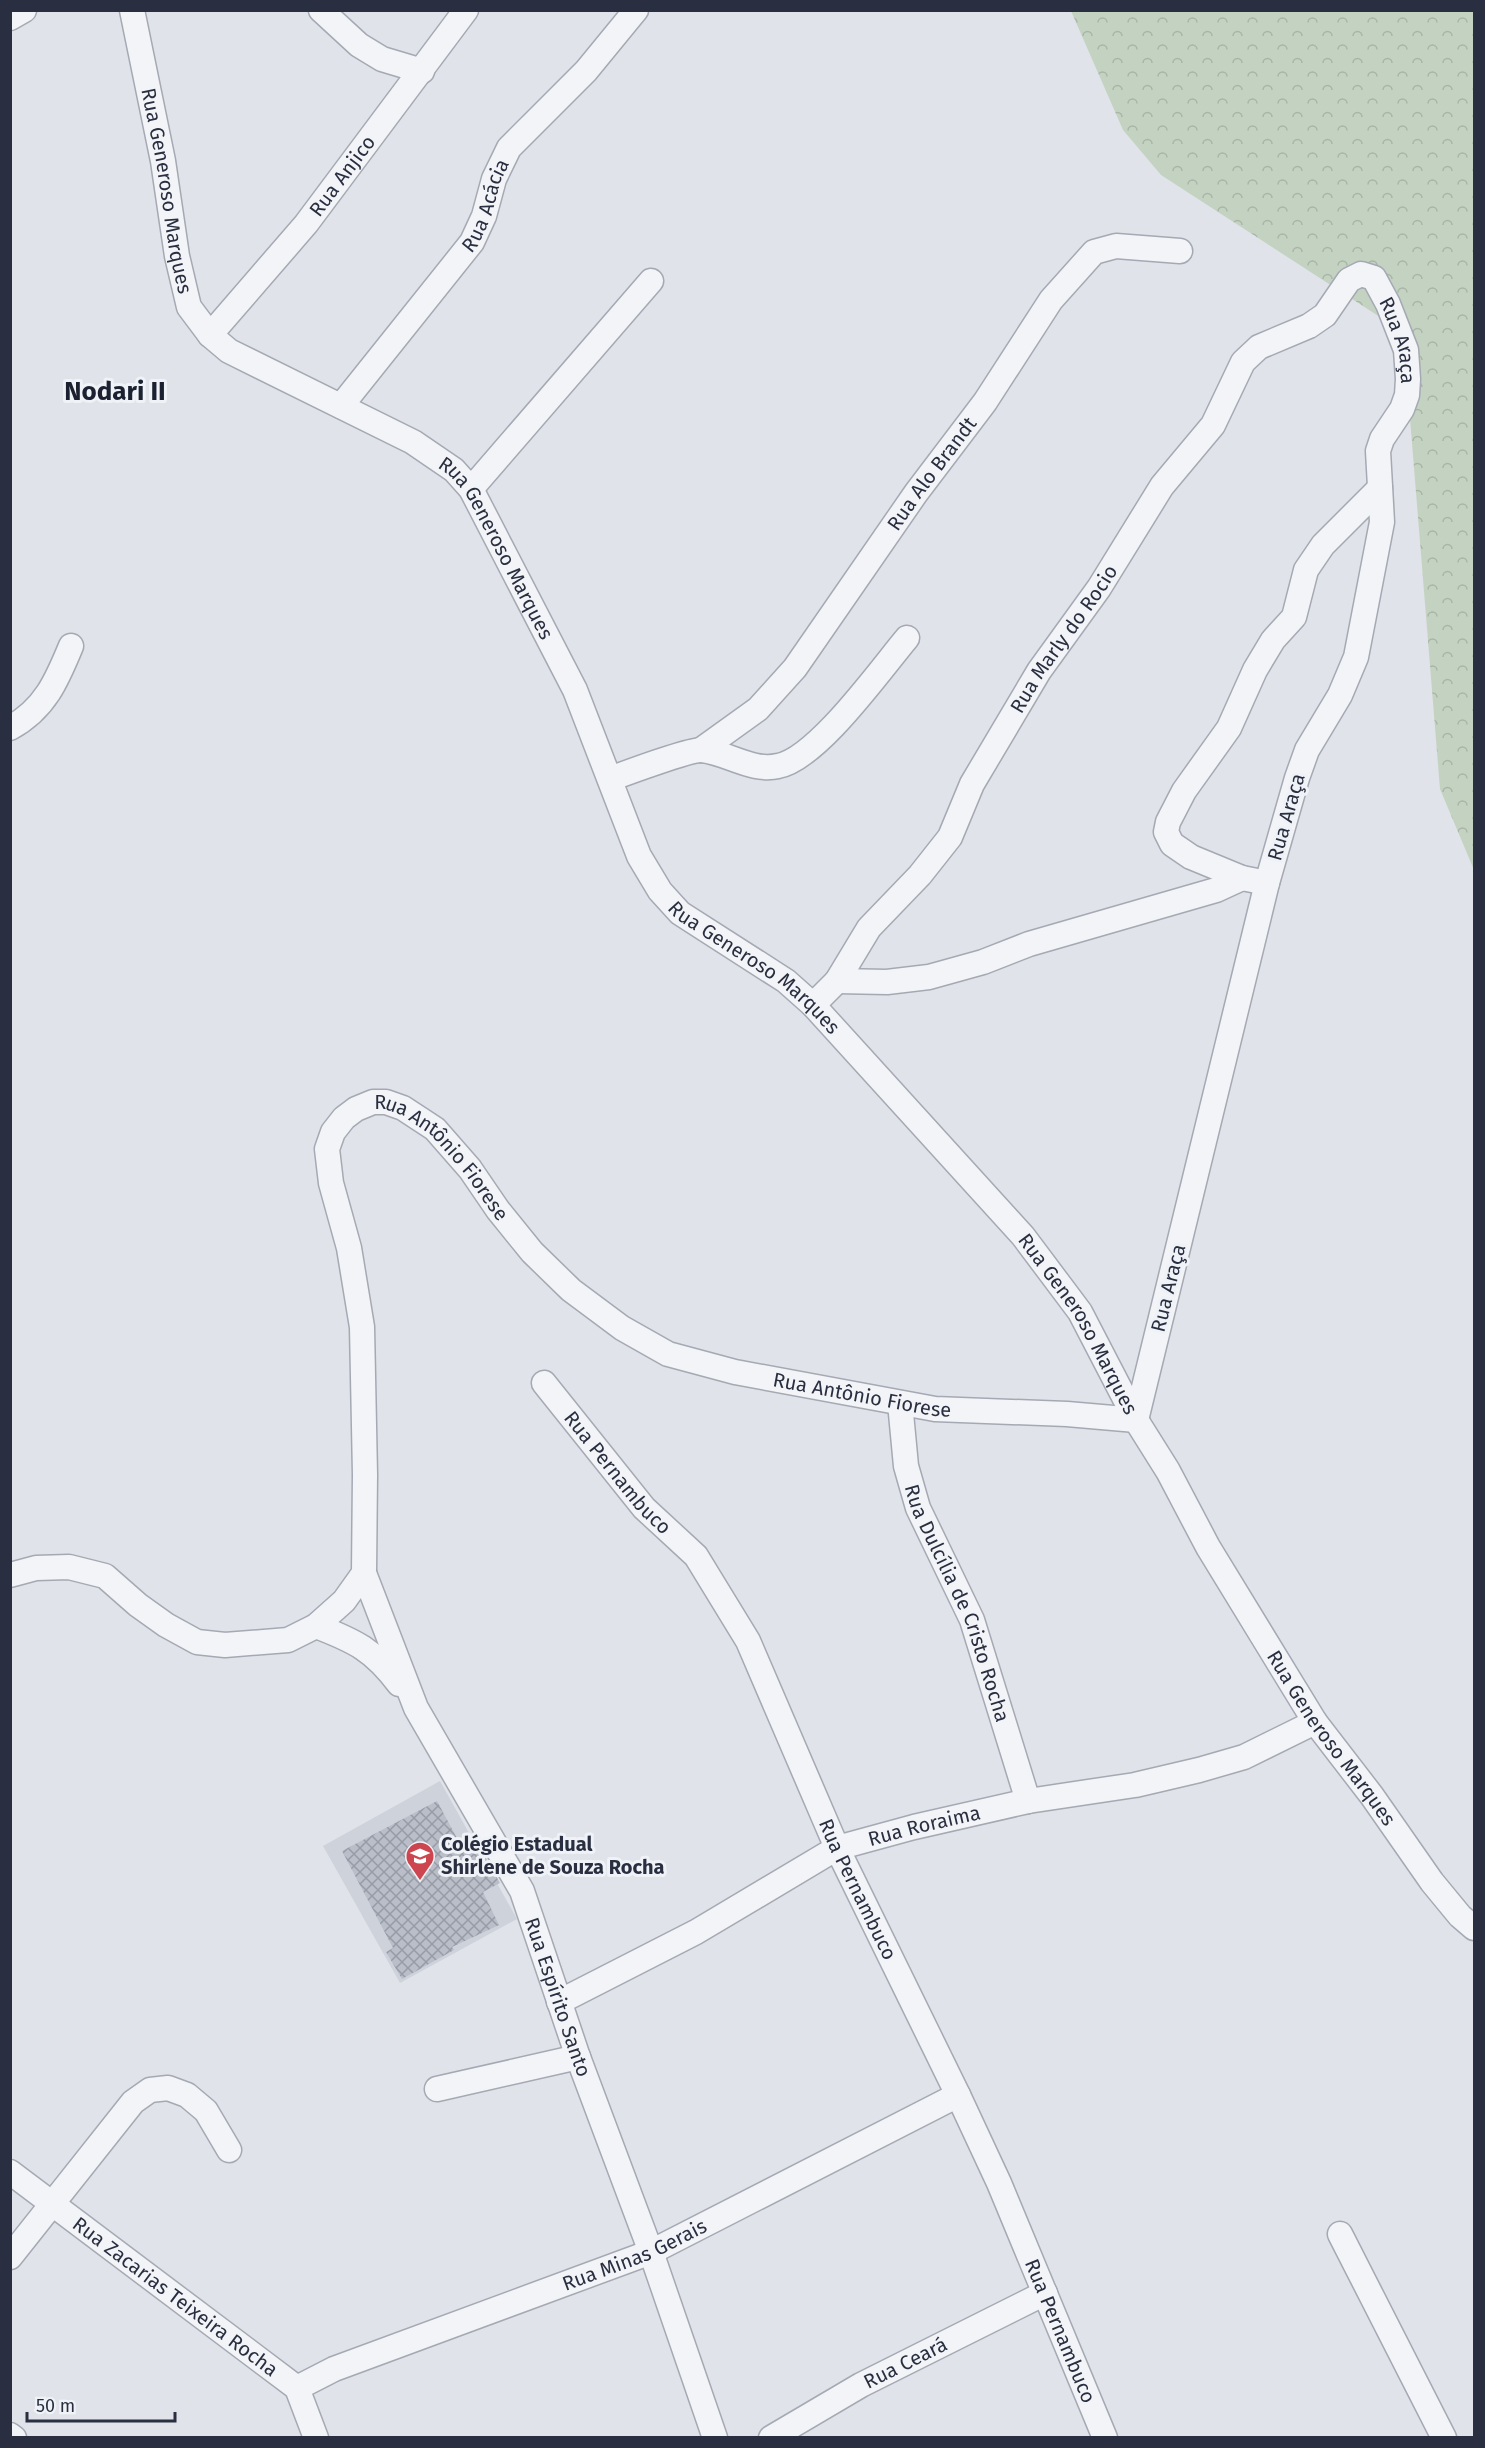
<svg xmlns="http://www.w3.org/2000/svg" width="1485" height="2448" viewBox="0 0 1485 2448" font-family="'Fira Sans',sans-serif">
	<style>
		.built { fill: #ced2db }
		.forest { fill: url(#forest-crowns) }
		.building { fill: url(#building-cross-hatch) }
		.lines { fill: none; stroke-linecap: round; stroke-linejoin: round }
		.minor-casing { stroke: #a5a9b3; stroke-width: 27 }
		.minor { stroke: #f3f4f7; stroke-width: 24 }
		.labels { text-anchor: middle; dominant-baseline: central; stroke-width: 6; stroke-linejoin: round; paint-order: stroke }
		.street-label { font-size: 20px; fill: #292f40; stroke: #eff2f6 }
		.poi-label { font-size: 20px; font-weight: bold; fill: #292f40; stroke: #eff2f6; text-anchor: start }
		.district-label { font-size: 26px; font-weight: bold; fill: #1b2131; stroke: #eff2f6 }
	</style>
	<defs>
		<pattern id="forest-crowns" width="20" height="18" patternUnits="userSpaceOnUse" patternTransform="scale(1.5)"><rect width="20" height="18" fill="#c4d3c1"/><path d="M2 6a3 3 0 1 1 6 0M12 15a3 3 0 1 1 6 0" fill="none" stroke="#a8b5a7"/></pattern>
		<pattern id="building-cross-hatch" width="8" height="8" patternUnits="userSpaceOnUse" patternTransform="scale(1.5)"><rect width="8" height="8" fill="#babec9"/><path d="M0 0l8 8M0 8l8-8" fill="none" stroke="#979ba5"/></pattern>
	</defs>
	<rect width="100%" height="100%" fill="#e0e3e9"/>
	<path class="built" d="M440,1781L517,1919L400,1983L323,1846Z"/>
	<path class="forest" d="M1071,11H1474V870L1440,789L1403,332L1161,175L1123,130Z"/>
	<path class="building" d="M437,1801L459,1842L473,1835L500,1883L483,1892L499,1925L452,1947L454,1950L402,1979L386,1952L393,1948L342,1851Z"/>
	<g class="lines">
		<g class="minor-casing">
			<g id="minor">
				<path id="s1" d="M132,10L163,161L177,256L189,307L210,335L229,351L413,442L454,470L471,489L575,690L639,856L660,891L680,913L786,981L813,1005L1023,1236L1080,1312L1136,1420L1168,1471L1208,1547L1315,1722L1372,1796L1432,1882L1460,1916L1474,1928"/>
				<path d="M321,10L359,45L382,59L422,71"/>
				<path d="M10,18L24,10"/>
				<path id="s2" d="M210,335L306,224L466,10"/>
				<path id="s3" d="M341,406L472,242L484,216L494,179L509,148L586,71L636,10"/>
				<path d="M471,489L651,281"/>
				<path d="M10,728C45,709 57,680 71,646"/>
				<path id="s4" d="M701,750L758,709L795,668L916,493L985,402L1051,300L1094,252L1116,246L1180,251"/>
				<path d="M610,779C626,773 691,749 702,750C728,753 752,772 778,766C817,759 880,670 907,638"/>
				<path d="M1267,883L1242,878L1191,857L1172,844L1166,832L1168,822L1184,791L1229,728L1255,670L1273,640L1294,617L1306,570L1323,545L1380,488"/>
				<path d="M837,981L887,982L929,977L983,962L1029,944L1216,890L1242,878"/>
				<path id="s5" d="M813,1005L837,981L869,928L920,875L950,837L972,784L1039,671L1099,588L1162,486L1213,425L1243,362L1259,347L1309,326L1325,315L1349,280L1361,274L1374,278L1388,304L1406,350L1408,379L1407,395L1402,409L1382,439L1378,451L1382,522L1356,657L1340,695L1307,750L1297,778L1267,883L1136,1420"/>
				<path id="s6" d="M544,1383L644,1508L696,1556L748,1641L837,1848L958,2095L999,2183L1105,2438"/>
				<path id="s7" d="M900,1403L906,1466L918,1508L972,1620L1028,1801"/>
				<path id="s8" d="M364,1573L416,1708L522,1891L578,2057L651,2252L715,2438"/>
				<path id="s9" d="M10,1575L36,1568L69,1567L105,1576L138,1605L166,1625L197,1642L225,1645L288,1640L316,1626L344,1601L364,1573L365,1475L362,1327L349,1248L331,1183L327,1149L333,1132L344,1118L356,1109L373,1102H386L403,1108L435,1129L470,1169L498,1210L532,1252L571,1290L622,1328L668,1354L735,1372L935,1409L1067,1414L1136,1420"/>
				<path d="M316,1626C355,1641 374,1650 399,1684"/>
				<path id="s10" d="M559,2002L696,1932L837,1848L914,1827L1028,1801L1135,1785L1199,1770L1244,1757L1315,1722"/>
				<path d="M437,2089L578,2057"/>
				<path id="s11" d="M10,2172L297,2388L316,2438"/>
				<path d="M1340,2234L1444,2438"/>
				<path d="M10,2257L133,2102L150,2090L168,2088L187,2095L206,2111L229,2150"/>
				<path id="s12" d="M297,2388L334,2369L651,2252L958,2095"/>
				<path d="M10,2435L14,2438"/>
				<path id="s13" d="M771,2438L861,2385L1045,2293"/>
			</g>
		</g>
		<use href="#minor" class="minor"/>
	</g>
	<defs>
		<g id="school-pin" transform="scale(1.5)"><path d="M0 17L-7.5 6A9.5 9.5 0 1 1 7.5 6Z" fill="#cd464f" stroke="#eff2f6"/><path d="M0-5L7-2L0 1L-7-2ZM-4 1L0 2.5L4 1V4Q0 6-4 4Z" fill="#fff"/></g>
	</defs>
	<g fill-rule="evenodd">
		<use href="#school-pin" x="420" y="1856"/>
	</g>
	<g class="labels">
		<g class="street-label">
			<text stroke="none"><textPath href="#s2" startOffset="207">Rua Anjico</textPath></text>
			<text stroke="none"><textPath href="#s1" startOffset="184">Rua Generoso Marques</textPath></text>
			<text stroke="none"><textPath href="#s3" startOffset="249">Rua Acácia</textPath></text>
			<text stroke="none"><textPath href="#s5" startOffset="1011">Rua Araça</textPath></text>
			<text stroke="none"><textPath href="#s4" startOffset="363">Rua Alo Brandt</textPath></text>
			<text stroke="none"><textPath href="#s1" startOffset="706">Rua Generoso Marques</textPath></text>
			<text stroke="none"><textPath href="#s5" startOffset="447">Rua Marly do Rocio</textPath></text>
			<text transform="translate(1286 817) rotate(-74)">Rua Araça</text>
			<text stroke="none"><textPath href="#s1" startOffset="1210">Rua Generoso Marques</textPath></text>
			<text stroke="none"><textPath href="#s9" startOffset="994">Rua Antônio Fiorese</textPath></text>
			<text transform="translate(1168 1288) rotate(-76)">Rua Araça</text>
			<text stroke="none"><textPath href="#s1" startOffset="1696">Rua Generoso Marques</textPath></text>
			<text stroke="none"><textPath href="#s9" startOffset="1498">Rua Antônio Fiorese</textPath></text>
			<text stroke="none"><textPath href="#s6" startOffset="116">Rua Pernambuco</textPath></text>
			<text stroke="none"><textPath href="#s7" startOffset="210">Rua Dulcília de Cristo Rocha</textPath></text>
			<text stroke="none"><textPath href="#s1" startOffset="2182">Rua Generoso Marques</textPath></text>
			<text stroke="none"><textPath href="#s10" startOffset="408">Rua Roraima</textPath></text>
			<text stroke="none"><textPath href="#s6" startOffset="602">Rua Pernambuco</textPath></text>
			<text stroke="none"><textPath href="#s8" startOffset="468">Rua Espírito Santo</textPath></text>
			<text stroke="none"><textPath href="#s12" startOffset="363">Rua Minas Gerais</textPath></text>
			<text stroke="none"><textPath href="#s11" startOffset="207">Rua Zacarias Teixeira Rocha</textPath></text>
			<text stroke="none"><textPath href="#s6" startOffset="1088">Rua Pernambuco</textPath></text>
			<text stroke="none"><textPath href="#s13" startOffset="154">Rua Ceará</textPath></text>
		</g>
		<g class="poi-label">
			<text x="441" y="1844">Colégio Estadual<tspan x="441" dy="23">Shirlene de Souza Rocha</tspan></text>
		</g>
		<g class="district-label">
			<text x="115" y="391">Nodari II</text>
		</g>
	</g>
	<rect width="1485" height="2448" fill="none" stroke="#292f40" stroke-width="24"/>
	<path d="M27 2412v9h148v-9" fill="none" stroke="#292f40" stroke-width="3"/>
	<text x="36" y="2412" font-size="18" fill="#292f40" stroke="#eff2f6" stroke-width="4.5" paint-order="stroke">50 m</text>
</svg>
